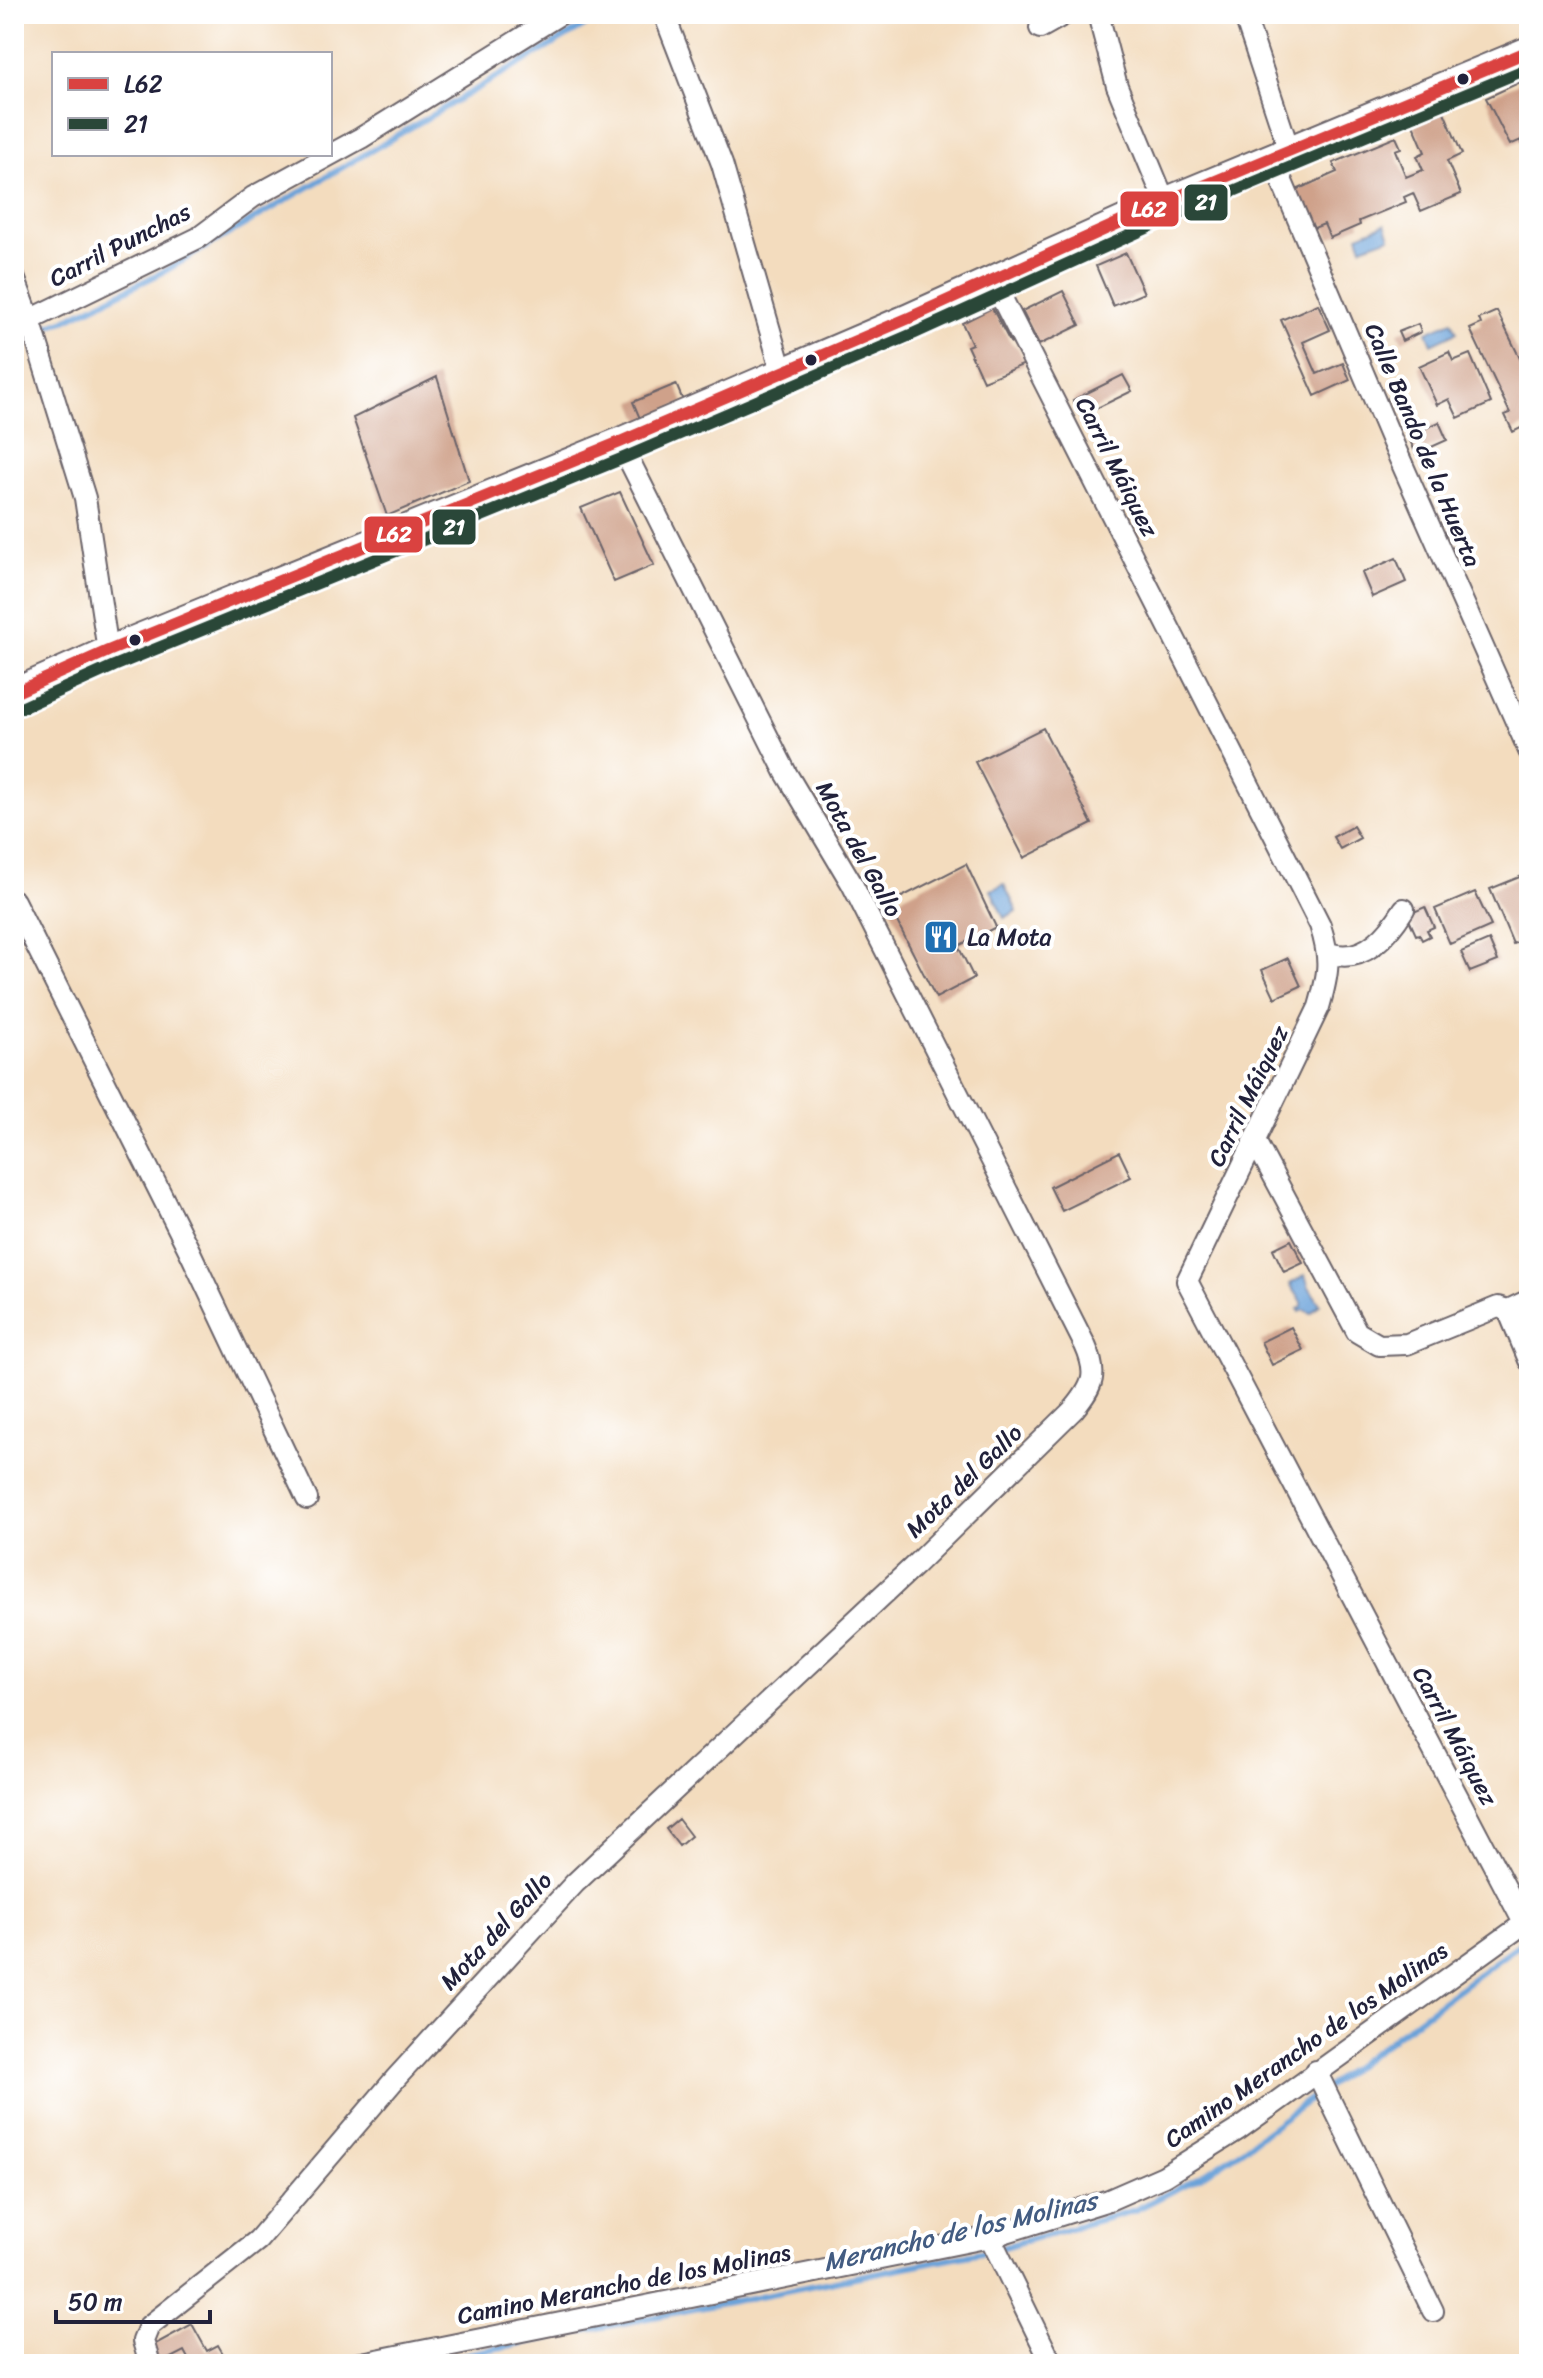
<svg xmlns="http://www.w3.org/2000/svg" width="1543" height="2378" viewBox="0 0 1543 2378" font-family="Sriracha,sans-serif">
	<style>
		.water { fill: #6ba2d9; stroke: #46628a; stroke-width: 2 }
		.lines { fill: none; stroke-linecap: round; stroke-linejoin: round }
		.stream { stroke: #6ba2d9; stroke-width: 6 }
		.building { fill: #cfa18a }
		.minor-casing { stroke: #6b6369; stroke-width: 24 }
		.secondary-casing { stroke: #6b6369; stroke-width: 32 }
		.minor { stroke: #fff; stroke-width: 20 }
		.secondary { stroke: #fff; stroke-width: 28 }
		.bus-1-casing { stroke: #fff; stroke-width: 18 }
		.bus-2-casing { stroke: #fff; stroke-width: 18 }
		.bus-1 { stroke: #da4240; stroke-width: 12 }
		.bus-2 { stroke: #2a4739; stroke-width: 12 }
		.bus-dot { fill: #22223b; stroke: #fff; stroke-width: 3 }
		.labels { text-anchor: middle; dominant-baseline: central; stroke-width: 8; stroke-linejoin: round; paint-order: stroke }
		.street-label { font-size: 24px; fill: #22223b; stroke: #fff }
		.poi-label { font-size: 24px; fill: #22223b; stroke: #fff; text-anchor: start }
		.water-label { font-size: 26px; font-style: italic; fill: #435c82; stroke: #fff }
		.line-badge { stroke: #fff; stroke-width: 3 }
		.badge-label { font-size: 22px; text-anchor: middle; font-weight: bold; fill: #fff }
	</style>
	<rect width="100%" height="100%" fill="#fff"/>
	<filter id="ink" filterUnits="userSpaceOnUse"><feTurbulence type="fractalNoise" baseFrequency=".0125" numOctaves="2"/><feDisplacementMap in="SourceGraphic" scale="16" xChannelSelector="R" yChannelSelector="G"/><feConvolveMatrix kernelMatrix="1 2 1 2 8 2 1 2 1" color-interpolation-filters="sRGB"/></filter>
	<filter id="wash" filterUnits="userSpaceOnUse"><feTurbulence type="fractalNoise" baseFrequency=".006" numOctaves="4" result="noise"/><feDisplacementMap in="SourceGraphic" scale="32" xChannelSelector="R" yChannelSelector="G"/><feGaussianBlur stdDeviation="1.8" result="paint"/><feColorMatrix in="noise" values="0 0 0 0 0 0 0 0 0 0 0 0 0 0 0 0 0 1.4 0 .05"/><feComposite in="paint" operator="in"/></filter>
	<g filter="url(#wash)">
		<rect width="100%" height="100%" fill="#f3dcbe"/>
		<path class="water" d="M1385,224L1390,237L1362,247L1358,235Z
			M1452,321L1457,332L1432,344L1427,332Z
			M1004,884L1017,911L1004,918L991,890Z
			M1305,1275L1309,1287L1320,1304L1311,1313L1304,1310L1300,1312L1298,1309L1302,1307V1302L1290,1284Z"/>
		<g class="lines">
			<path class="stream" d="M14,339L65,320L165,271L605,14
				M417,2364L996,2249L1135,2210L1202,2176L1244,2148L1529,1937"/>
		</g>
		<g id="blocks">
			<path class="building" d="M1529,78V149L1525,151L1521,140L1510,145L1486,98Z
				M1444,112L1462,154L1447,161L1461,194L1421,211L1413,193L1404,197L1406,202L1359,221L1360,225L1330,238L1324,224L1309,230L1294,191L1337,172L1333,163L1396,137L1401,148L1395,150L1406,177L1423,170L1417,156L1425,152L1413,124Z
				M1126,253L1144,293L1113,306L1096,266Z
				M1063,291L1080,325L1039,345L1022,311Z
				M1318,304L1330,330L1303,342L1317,374L1343,363L1350,380L1315,396L1281,320Z
				M992,308L1010,342L1018,348L1025,364L983,381L967,346L972,344L962,323Z
				M1497,311L1529,377V424L1513,432L1505,415L1510,413L1470,329L1481,324L1479,319Z
				M1418,324L1421,332L1402,341L1398,332Z
				M1449,352L1453,361L1470,354L1491,403L1458,418L1449,399L1437,405L1419,366Z
				M1123,375L1132,391L1081,416L1073,400Z
				M437,377L469,481L387,516L353,418Z
				M676,384L684,403L641,421L633,402Z
				M1439,422L1447,440L1416,454L1408,436Z
				M620,492L654,565L614,582L581,508Z
				M1396,558L1406,582L1372,597L1362,573Z
				M1043,728L1092,824L1024,858L975,762Z
				M1353,826L1360,838L1340,849L1333,837Z
				M966,864L996,927L958,946L974,978L936,998L888,904Z
				M1522,876L1529,892V905L1520,909L1529,931V937L1513,944L1490,889Z
				M1475,892L1491,926L1450,944L1435,909Z
				M1425,907L1434,927L1427,930L1430,936L1422,940L1419,934L1416,935L1407,915Z
				M1489,940L1498,961L1470,972L1461,952Z
				M1288,958L1301,986L1275,998L1262,970Z
				M1119,1152L1131,1177L1062,1211L1050,1187Z
				M1291,1240L1303,1263L1284,1272L1273,1249Z
				M1291,1327L1303,1350L1272,1365L1261,1342Z
				M678,1819L691,1836L679,1846L666,1829Z
				M192,2324L207,2351L218,2345L229,2364H210L207,2358L191,2364L184,2351L159,2364L150,2347Z"/>
		</g>
	</g>
	<g filter="url(#ink)">
		<use href="#blocks" fill-opacity="0" stroke="#6b6369" stroke-width="2"/>
		<g class="lines">
			<g class="minor-casing">
				<path id="minor" d="M664,14L722,164L782,372
					M1098,14L1117,86L1165,202
					M1244,14L1289,150
					M1040,28L1065,14
					M1272,158L1395,448L1529,751
					M14,277L30,320L198,238L253,197L361,138L560,14
					M993,281L1320,925C1331,960 1329,972 1319,1007L1187,1281L1524,1923
					M30,320L85,498L108,651
					M14,901L189,1250L307,1499
					M1329,953C1363,965 1388,935 1404,909
					M1255,1141L1357,1332L1379,1345L1407,1344L1498,1307L1508,1310L1529,1360
					M1508,1310L1529,1300
					M1316,2071L1433,2311
					M990,2237L1052,2364
					M150,2364L143,2341L149,2326L258,2240L396,2078L575,1883L915,1565L1074,1409C1094,1385 1098,1374 1085,1345L852,884L786,773L620,442
					M357,2364L990,2237L1109,2200L1164,2176L1239,2129L1529,1920"/>
			</g>
			<g class="secondary-casing">
				<path id="secondary" d="M14,693L108,651L620,442L909,318L1165,202L1529,51"/>
			</g>
			<use href="#minor" class="minor"/>
			<use href="#secondary" class="secondary"/>
			<g class="bus-1-casing">
				<path id="bus-1" d="M14,693L108,651L620,442L909,318L1165,202L1529,51"/>
			</g>
			<g class="bus-2-casing">
				<path id="bus-2" d="M21,708L114,666L626,457L915,333L1171,217L1529,68"/>
			</g>
			<use href="#bus-1" class="bus-1"/>
			<use href="#bus-2" class="bus-2"/>
		</g>
	</g>
	<defs>
		<g id="restaurant-square" transform="scale(1.8)"><rect x="-9" y="-9" width="18" height="18" rx="4" fill="#1f6fb2" stroke="#fff"/><path d="M-5-6h1v4h1v-4h1v4h1v-4h1v5L-1.5 .5V6h-2V.5L-5-1ZM5-6V6H3V1.5H1.5Q1.5-4 5-6Z" fill="#fff"/></g>
	</defs>
	<g fill-rule="evenodd">
		<use href="#restaurant-square" x="941" y="937"/>
	</g>
	<g class="bus-dot">
		<circle cx="1463" cy="79" r="7"/>
		<circle cx="811" cy="360" r="7"/>
		<circle cx="135" cy="640" r="7"/>
	</g>
	<g class="labels">
		<g class="street-label">
			<text transform="translate(120 245) rotate(-27)">Carril Punchas</text>
			<text transform="translate(1423 445) rotate(67)">Calle Bando de la Huerta</text>
			<text transform="translate(1117 467) rotate(63)">Carril Máiquez</text>
			<text transform="translate(859 849) rotate(61)">Mota del Gallo</text>
			<text transform="translate(1248 1096) rotate(-64)">Carril Máiquez</text>
			<text transform="translate(964 1481) rotate(-44)">Mota del Gallo</text>
			<text transform="translate(1455 1736) rotate(62)">Carril Máiquez</text>
			<text transform="translate(496 1931) rotate(-47)">Mota del Gallo</text>
			<text transform="translate(1306 2045) rotate(-35)">Camino Merancho de los Molinas</text>
			<text transform="translate(624 2284) rotate(-11)">Camino Merancho de los Molinas</text>
		</g>
		<g class="poi-label">
			<text x="967" y="937">La Mota</text>
		</g>
		<g class="water-label">
			<text transform="translate(960 2231) rotate(-13)">Merancho de los Molinas</text>
		</g>
	</g>
	<g class="line-badge">
		<rect x="1183" y="183" width="46" height="39" rx="8" fill="#2a4739"/>
		<rect x="1119" y="190" width="61" height="38" rx="8" fill="#da4240"/>
		<rect x="431" y="508" width="46" height="38" rx="8" fill="#2a4739"/>
		<rect x="363" y="515" width="61" height="39" rx="8" fill="#da4240"/>
	</g>
	<g class="badge-label">
		<text x="1206" y="210">21</text>
		<text x="1149" y="217">L62</text>
		<text x="454" y="535">21</text>
		<text x="394" y="542">L62</text>
	</g>
	<rect width="1543" height="2378" fill="none" stroke="#fff" stroke-width="48"/>
	<rect x="52" y="52" width="280" height="104" fill="#ffffff" stroke="#a7a7b1" stroke-width="2"/>
	<rect x="68" y="78" width="40" height="12" fill="#da4240" stroke="#a7a7b1" stroke-width="2"/>
	<text x="124" y="92" font-size="24" fill="#22223b">L62</text>
	<rect x="68" y="118" width="40" height="12" fill="#2a4739" stroke="#a7a7b1" stroke-width="2"/>
	<text x="124" y="132" font-size="24" fill="#22223b">21</text>
	<path d="M56 2310v12h154v-12" fill="none" stroke="#22223b" stroke-width="4"/>
	<text x="68" y="2310" font-size="24" fill="#22223b" stroke="#ffffff" stroke-width="6" paint-order="stroke">50 m</text>
</svg>
